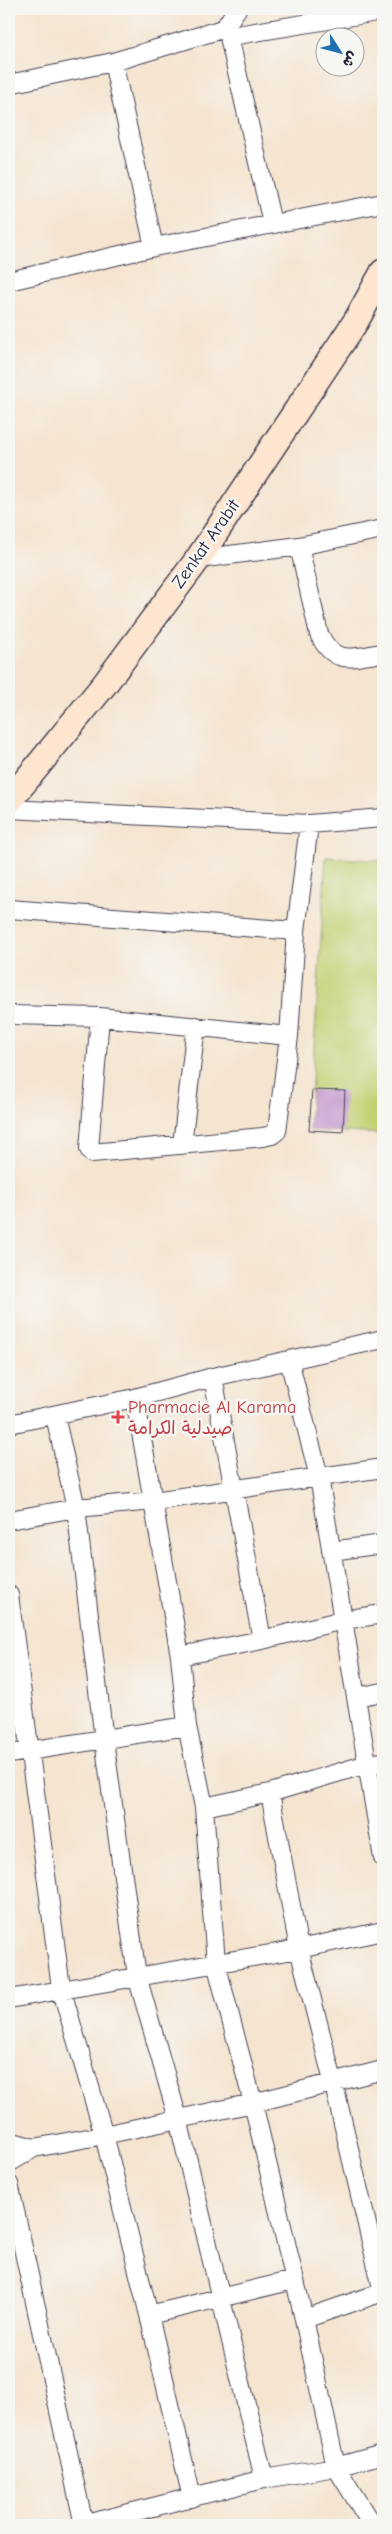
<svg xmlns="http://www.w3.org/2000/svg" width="392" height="2534" viewBox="0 0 392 2534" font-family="'Comic Neue','Playpen Sans Arabic',sans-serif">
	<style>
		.green { fill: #c2d072; stroke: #727956 }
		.building { fill: #c295cc }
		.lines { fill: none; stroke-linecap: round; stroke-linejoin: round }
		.street-casing { stroke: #423f51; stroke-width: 20 }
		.secondary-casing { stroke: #423f51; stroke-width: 28 }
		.street { stroke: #fff; stroke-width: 18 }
		.secondary { stroke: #fde5d0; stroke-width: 25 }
		.health-dot { fill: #e0444e; stroke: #f6f6f2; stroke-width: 2 }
		.labels { text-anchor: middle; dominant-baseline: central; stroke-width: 5; stroke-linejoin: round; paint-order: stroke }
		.street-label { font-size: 18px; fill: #22223b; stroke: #f6f6f2 }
		.health-label { font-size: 18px; fill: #be3a42; stroke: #f6f6f2; text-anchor: start }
	</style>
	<rect width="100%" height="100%" fill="#f6f6f2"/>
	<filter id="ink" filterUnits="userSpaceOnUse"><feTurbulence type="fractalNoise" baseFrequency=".02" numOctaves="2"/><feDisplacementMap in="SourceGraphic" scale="10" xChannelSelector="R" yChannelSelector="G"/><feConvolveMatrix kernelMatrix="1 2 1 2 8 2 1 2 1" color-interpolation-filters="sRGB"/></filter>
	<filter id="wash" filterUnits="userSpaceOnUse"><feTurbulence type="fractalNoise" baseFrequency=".0096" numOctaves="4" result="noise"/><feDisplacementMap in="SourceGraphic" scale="20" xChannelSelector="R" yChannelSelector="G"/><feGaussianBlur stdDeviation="1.12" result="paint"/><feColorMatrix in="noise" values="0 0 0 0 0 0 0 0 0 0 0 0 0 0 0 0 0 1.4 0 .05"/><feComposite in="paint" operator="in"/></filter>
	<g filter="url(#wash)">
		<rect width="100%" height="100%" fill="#f5e4cf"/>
		<path class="green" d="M326,857L383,861V1134L309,1130Z"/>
		<g id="blocks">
			<path class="building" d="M312,1090L345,1091L343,1132L309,1130Z"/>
		</g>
	</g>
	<g filter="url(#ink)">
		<use href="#blocks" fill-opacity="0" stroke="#423f51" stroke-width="1"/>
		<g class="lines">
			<g class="street-casing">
				<path id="street" d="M223,30L237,9
					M229,37L272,223
					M113,62L154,247
					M9,84L113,62L222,29L231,36L383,11
					M9,281L154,247L383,203
					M299,546L319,634C335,667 352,657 383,653
					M198,559L299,546L383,529
					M9,809L309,824L383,818
					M9,909L296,931
					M9,1015L100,1017L289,1036
					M100,1017L89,1149L92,1153L263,1137L272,1135L277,1131L289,1036L296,931L309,824
					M182,1145L196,1026
					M289,1360L319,1477L383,1858
					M213,1377L262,1640
					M135,1398L180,1656L187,1726L204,1807L216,1963L253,2103L304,2319L336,2467L372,2525
					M55,1416L76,1508L104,1740L137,1976L178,2119L264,2479
					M9,1424L135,1398L213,1377L383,1339
					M9,1520L76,1508L154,1501L383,1468
					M331,1551L383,1544
					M9,1595L61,1988L104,2135L149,2315L192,2498
					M180,1656L262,1640L343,1620L383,1614
					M356,1697L383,1692
					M9,1754L187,1726
					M270,1793L299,1949L333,2081L383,2292
					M204,1807L270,1793L367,1764L383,1762
					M9,1999L299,1949L383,1931
					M9,2141L34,2148
					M9,2163L34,2148L104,2135L253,2103L383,2070
					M9,2184L84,2525
					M149,2315L294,2280
					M304,2319L383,2292
					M82,2525L264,2479L336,2467L383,2454"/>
			</g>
			<g class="secondary-casing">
				<path id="secondary" d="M9,801L104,685L198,559L356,321L383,272"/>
			</g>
			<use href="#street" class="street"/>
			<use href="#secondary" class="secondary"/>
		</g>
	</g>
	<path class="health-dot" d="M115.5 1409.5h5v5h5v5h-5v5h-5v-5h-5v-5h5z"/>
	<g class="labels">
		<g class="street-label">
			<text transform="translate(206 544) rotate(-55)">Zenkat Arabit</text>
		</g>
		<g class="health-label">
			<text x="128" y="1407">Pharmacie Al Karama<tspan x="128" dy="21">صيدلية الكرامة</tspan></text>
		</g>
	</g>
	<rect width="392" height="2534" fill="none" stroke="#f6f6f2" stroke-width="30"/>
	<g transform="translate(340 52) rotate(126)"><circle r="24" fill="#f6f6f2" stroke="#a1a1a9"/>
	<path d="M0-4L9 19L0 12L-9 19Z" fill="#1f6fb2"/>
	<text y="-8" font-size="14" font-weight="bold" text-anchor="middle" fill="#22223b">ش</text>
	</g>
</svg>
